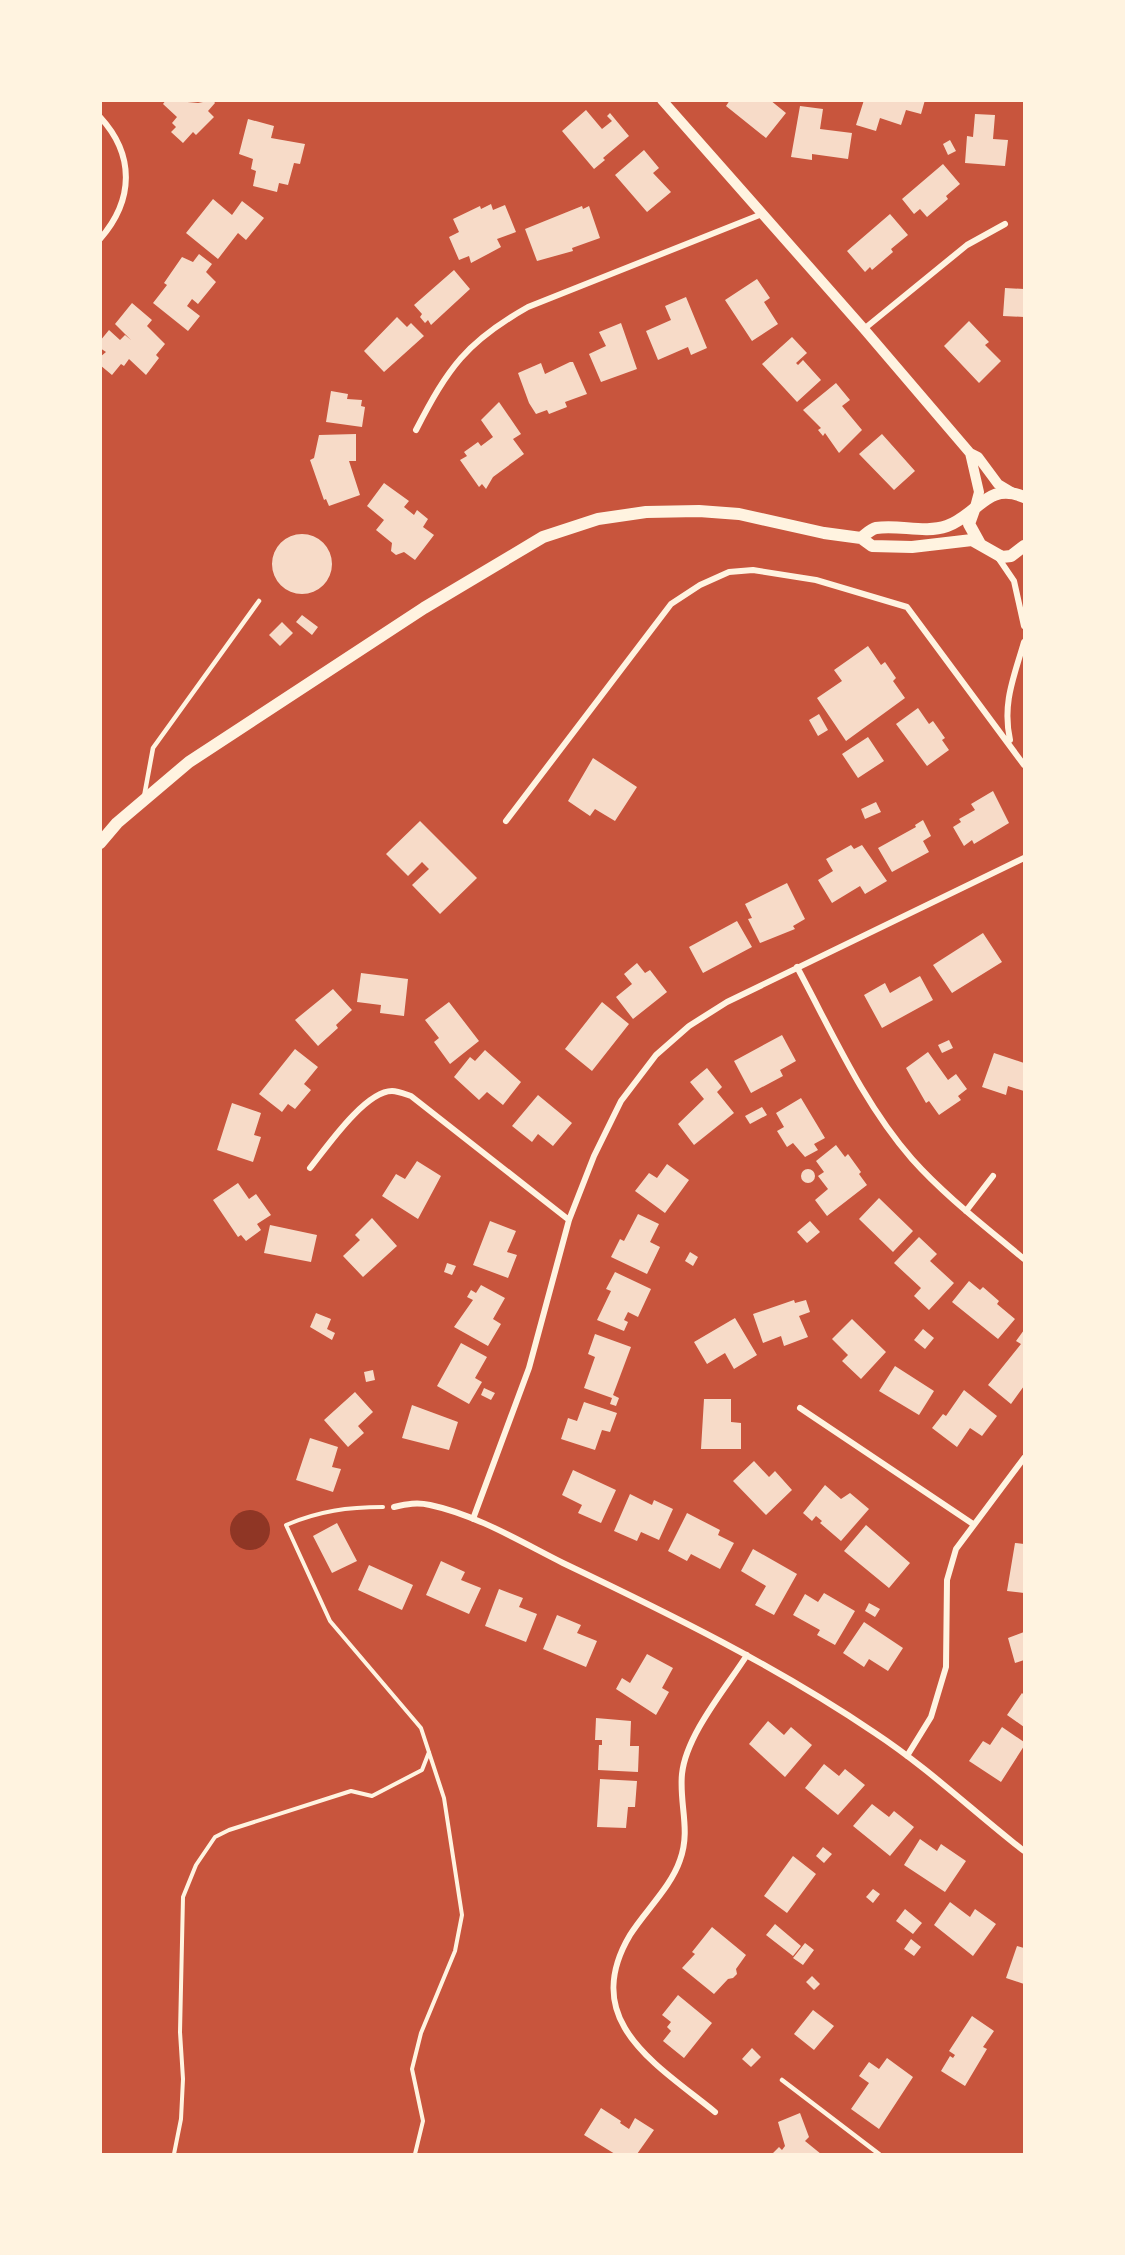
<svg xmlns="http://www.w3.org/2000/svg" width="1125" height="2255" viewBox="0 0 1125 2255" font-family="Cabin,sans-serif">
	<style>
		.water { fill: #8f3625 }
		.building { fill: #f7dbc8 }
		.lines { fill: none; stroke-linecap: round; stroke-linejoin: round }
		.path { stroke: #fff3e0; stroke-width: 4 }
		.service { stroke: #fff3e0; stroke-width: 4.5 }
		.minor { stroke: #fff3e0; stroke-width: 6 }
		.tertiary { stroke: #fff3e0; stroke-width: 10 }
		.secondary { stroke: #fff3e0; stroke-width: 12 }
	</style>
	<rect width="100%" height="100%" fill="#c8553d"/>
	<path class="water" d="M230 1530a20 20 0 1 1 40 0a20 20 0 1 1-40 0Z"/>
	<path class="building" d="M166,100L198,103L213,100L215,103L208,111L214,117L196,135L193,132L183,143L171,132L176,127L172,123L177,117L163,104Z
		M730,100H770L786,113L766,138L726,106Z
		M864,100H925L921,114L906,110L901,125L880,118L876,131L856,125Z
		M800,106L823,109L820,129L852,133L848,159L812,154V160L791,157Z
		M586,110L602,129L612,121L607,116L610,113L629,136L603,158L605,160L594,169L562,131Z
		M975,114L995,115L993,139L1008,140L1005,166L965,163L967,136L973,137Z
		M248,119L274,126L271,138L305,144L300,164L294,163L288,185L279,183L277,192L253,186L256,171L251,169L253,159L239,154Z
		M950,140L956,151L948,155L943,144Z
		M644,150L659,168L653,173L671,192L647,212L615,175Z
		M943,164L960,184L946,196L948,199L927,217L920,209L914,214L902,199Z
		M213,199L232,215L242,201L264,218L246,240L238,233L218,259L186,233Z
		M491,204L493,210L505,205L516,232L497,239L501,247L488,254L471,263L469,256L459,260L449,237L459,232L453,219L480,206L481,209Z
		M582,206L583,209L589,206L600,238L572,248L573,251L537,261L525,229Z
		M890,214L908,235L891,249L893,252L872,270L870,267L865,272L847,251Z
		M199,254L212,264L206,272L216,282L198,304L192,299L187,306L200,316L188,331L153,303L167,285L164,283L182,257L193,262Z
		M454,270L470,289L431,325L428,320L425,323L420,317L422,314L414,305Z
		M757,279L770,298L764,302L778,324L752,341L725,300Z
		M1005,288L1024,289V317L1003,316Z
		M686,297L707,348L691,355L688,347L658,360L646,331L671,320L665,306Z
		M132,303L152,320L147,326L165,344L156,355L159,358L146,375L129,359L124,366L121,364L112,375L100,365V357L106,352L100,348V341L109,330L120,340L125,335L131,340L115,324Z
		M397,317L407,327L411,323L424,336L384,372L364,351Z
		M969,321L989,342L985,345L1001,361L979,383L944,346Z
		M621,323L637,369L601,382L589,354L606,346L599,332Z
		M792,337L807,353L796,363L798,365L803,360L821,380L797,402L762,364Z
		M570,362H573L587,394L565,402L567,407L549,414L547,410L536,414L529,403L518,373L541,363L545,374Z
		M836,383L850,400L842,406L862,430L839,453L825,433L823,436L818,430L821,428L803,410Z
		M331,391L348,394L347,399L362,400L361,406L365,407L362,427L326,422Z
		M499,402L521,434L513,439L524,454L493,477L486,489L482,484L479,487L460,460L467,456L464,452L478,442L481,446L493,437L481,420Z
		M356,434V461H349L360,495L329,506L326,499L324,500L310,460L314,458L319,435Z
		M882,434L915,471L894,490L859,454Z
		M384,483L409,501L404,507L414,515L417,510L428,519L423,527L434,535L415,560L404,552L396,555L391,551L392,543L376,530L384,520L367,506Z
		M272 564a30 30 0 1 1 60 0a30 30 0 1 1-60 0Z
		M302,615L318,627L312,635L296,622Z
		M282,622L293,633L280,646L269,635Z
		M868,646L881,665L885,662L896,678L893,681L905,698L846,741L817,698L842,681L834,670Z
		M918,708L929,724L933,721L945,738L942,740L949,750L927,766L896,724Z
		M819,714L828,730L818,736L809,720Z
		M868,737L884,761L858,778L842,754Z
		M593,758L637,787L615,821L595,809L590,816L568,801Z
		M993,791L1009,823L974,844L972,840L964,846L953,827L961,822L959,819L975,810L971,804Z
		M876,802L881,812L865,819L861,809Z
		M923,820L931,836L923,841L929,852L892,872L878,848L916,827L915,825Z
		M420,821L477,878L440,914L412,885L429,869L422,862L408,876L386,854Z
		M851,845L854,849L862,845L887,881L865,894L860,886L832,903L818,880L833,871L826,859Z
		M787,883L805,919L793,926L795,929L760,943L748,919L752,918L745,904Z
		M737,921L752,947L703,973L689,947Z
		M983,933L1002,962L952,993L933,965Z
		M637,963L645,973L650,970L667,992L633,1019L616,997L632,984L624,974Z
		M361,973L408,979L404,1016L380,1013L381,1005L357,1002Z
		M920,976L933,1000L882,1028L864,995L885,983L890,993Z
		M333,989L352,1010L336,1025L338,1028L318,1046L295,1020Z
		M449,1002L479,1041L450,1064L434,1042L439,1038L425,1020Z
		M602,1002L629,1024L592,1071L565,1049Z
		M782,1035L796,1061L780,1070L783,1076L751,1093L734,1061Z
		M949,1040L953,1048L942,1053L938,1045Z
		M295,1049L318,1067L304,1084L311,1090L295,1109L288,1104L282,1112L259,1094Z
		M485,1050L521,1082L503,1105L487,1092L479,1100L454,1077L470,1057L475,1061Z
		M928,1052L948,1080L956,1074L967,1089L958,1096L961,1100L939,1115L929,1101L926,1103L906,1068Z
		M994,1053L1024,1063V1091L1008,1086L1006,1095L982,1087Z
		M707,1068L722,1087L717,1092L734,1113L694,1145L678,1124L704,1099L690,1082Z
		M538,1095L572,1123L553,1146L538,1134L532,1142L512,1126Z
		M801,1098L825,1138L814,1144L818,1150L805,1157L793,1143L787,1147L777,1131L784,1127L776,1113Z
		M232,1103L261,1113L254,1135L261,1137L253,1162L217,1150Z
		M762,1107L767,1115L750,1124L745,1116Z
		M836,1145L845,1157L848,1154L861,1172L859,1174L867,1185L827,1216L815,1200L828,1189L818,1176L824,1172L816,1161Z
		M417,1161L441,1176L418,1219L382,1196L396,1174L405,1179Z
		M667,1164L689,1180L665,1213L635,1191L649,1173L657,1178Z
		M801 1176a7 7 0 1 1 14 0a7 7 0 1 1-14 0Z
		M238,1183L249,1199L256,1194L271,1215L257,1224L261,1230L246,1241L241,1235L238,1237L213,1200Z
		M879,1198L913,1231L893,1252L859,1219Z
		M638,1214L659,1224L650,1242L660,1247L647,1274L611,1257L620,1239L624,1241Z
		M372,1218L397,1246L363,1277L343,1256L360,1240L355,1235Z
		M490,1221L516,1231L507,1252L517,1255L508,1278L473,1265Z
		M810,1221L820,1232L807,1243L797,1232Z
		M270,1225L317,1235L311,1262L264,1253Z
		M919,1237L937,1254L930,1261L954,1283L929,1310L914,1296L921,1288L894,1263Z
		M690,1252L698,1257L693,1266L685,1261Z
		M447,1263L456,1266L452,1275L444,1272Z
		M615,1272L651,1289L638,1317L628,1312L624,1320L628,1322L624,1331L597,1320L611,1291L606,1289Z
		M969,1281L980,1290L983,1287L999,1301L997,1304L1015,1319L998,1339L952,1302Z
		M481,1285L505,1298L493,1319L501,1324L488,1346L454,1327L473,1300L467,1297L471,1290L476,1293Z
		M794,1300L795,1303L806,1300L810,1312L799,1316L808,1337L784,1346L781,1336L763,1343L753,1314Z
		M316,1313L331,1319L327,1329L335,1333L332,1340L310,1327Z
		M735,1318L757,1355L734,1369L725,1353L707,1364L694,1342Z
		M852,1319L886,1352L861,1379L842,1361L848,1355L832,1339Z
		M923,1329L934,1338L925,1349L914,1340Z
		M1024,1330V1386L1011,1404L988,1385L1021,1344L1016,1341Z
		M595,1334L631,1347L613,1395L619,1398L616,1406L610,1404L612,1398L584,1388L595,1357L588,1354Z
		M461,1343L487,1357L475,1378L482,1382L469,1404L437,1386Z
		M895,1366L934,1391L919,1415L879,1391Z
		M373,1370L375,1380L366,1382L364,1372Z
		M484,1388L495,1393L491,1400L481,1395Z
		M964,1390L997,1416L982,1436L970,1428L957,1447L932,1428L943,1414L946,1416Z
		M355,1392L373,1412L358,1426L364,1433L348,1447L324,1420Z
		M704,1399H731V1422L741,1423V1449H701Z
		M584,1402L617,1413L610,1432L602,1430L595,1450L561,1439L568,1418L577,1421Z
		M412,1405L458,1422L449,1450L402,1438Z
		M310,1438L338,1447L332,1467L341,1469L333,1492L296,1480Z
		M754,1461L769,1477L775,1471L792,1490L766,1515L733,1481Z
		M573,1470L616,1490L601,1523L578,1513L582,1505L562,1495Z
		M825,1485L841,1499L850,1493L869,1509L841,1541L820,1523L822,1521L816,1516L812,1521L803,1513Z
		M630,1494L652,1505L654,1500L673,1509L659,1540L641,1532L637,1541L614,1531Z
		M687,1513L720,1530L718,1535L734,1543L720,1569L691,1554L687,1561L668,1551Z
		M337,1523L357,1561L332,1573L313,1536Z
		M866,1525L910,1563L889,1588L844,1551Z
		M1015,1543L1024,1544V1593L1007,1591Z
		M753,1549L797,1574L774,1615L755,1605L766,1586L741,1571Z
		M441,1561L465,1572L461,1580L481,1588L469,1614L426,1595Z
		M369,1565L413,1585L402,1610L358,1590Z
		M499,1589L523,1598L519,1607L537,1614L526,1642L485,1626Z
		M824,1593L855,1611L835,1645L817,1635L820,1630L793,1615L805,1594L818,1602Z
		M869,1603L880,1609L875,1617L865,1611Z
		M557,1615L581,1625L577,1633L597,1641L586,1667L543,1649Z
		M864,1622L903,1648L888,1671L869,1659L864,1667L843,1653Z
		M1024,1632V1660L1015,1663L1008,1638Z
		M647,1654L673,1668L662,1688L669,1692L656,1715L616,1689L622,1678L630,1683Z
		M1022,1693L1024,1695V1727L1007,1715Z
		M596,1718L631,1721L630,1746H639L638,1772L598,1770L599,1745H602V1740H595Z
		M768,1721L784,1735L791,1727L812,1745L785,1777L749,1744Z
		M1002,1727L1024,1742V1746L1001,1782L969,1761L983,1741L990,1745Z
		M824,1764L839,1776L845,1769L865,1785L838,1815L805,1788Z
		M600,1779L637,1781L635,1807H628L626,1828L597,1827Z
		M872,1804L889,1817L894,1811L914,1827L890,1856L853,1826Z
		M920,1839L937,1851L941,1844L966,1861L945,1892L904,1865Z
		M823,1847L832,1854L824,1863L816,1856Z
		M793,1856L816,1874L787,1913L764,1896Z
		M873,1889L880,1894L873,1903L866,1897Z
		M950,1902L970,1917L975,1909L996,1924L973,1956L934,1925Z
		M905,1909L922,1923L913,1934L896,1921Z
		M775,1924L801,1946L793,1956L766,1935Z
		M712,1927L746,1955L736,1969L737,1974L733,1978L728,1979L714,1994L682,1968L695,1954L692,1952Z
		M911,1939L921,1947L914,1956L904,1949Z
		M805,1943L814,1950L803,1965L793,1958Z
		M1017,1946L1024,1948V1984L1006,1978Z
		M812,1976L820,1984L814,1990L806,1982Z
		M678,1995L712,2023L684,2058L663,2041L671,2031L667,2027L671,2022L662,2015Z
		M813,2010L834,2026L814,2050L794,2034Z
		M972,2016L994,2031L983,2047L987,2049L965,2086L941,2071L950,2056L953,2058L955,2055L949,2051Z
		M752,2048L761,2057L751,2067L742,2059Z
		M887,2058L913,2077L879,2129L851,2109L869,2083L859,2076L869,2062L879,2069Z
		M601,2108L621,2121L620,2123L629,2129L635,2118L654,2130L637,2154H615L584,2135Z
		M800,2113L809,2137L805,2141L821,2154H772L779,2147L782,2150L785,2146L778,2122Z"/>
	<g class="lines">
		<path class="path" d="M383,1507C348,1507 319,1511 286,1525L330,1621L421,1728L444,1798L462,1915L455,1951L421,2033L412,2069L423,2121L415,2154
			M174,2154L181,2119L183,2079L180,2032L183,1897L196,1865L215,1837L229,1830L351,1791L372,1796L422,1770L429,1752"/>
		<path class="service" d="M144,797L153,748L259,601
			M782,2080L879,2154"/>
		<path class="minor" d="M100,117C135,155 134,200 100,239
			M864,329L967,245L1005,224
			M416,430C448,368 466,342 528,307L762,214
			M999,559L1014,581L1024,626
			M1010,740C1002,703 1014,677 1024,642
			M506,821L671,604L700,585L729,572L753,570L816,580L907,607L1024,765
			M797,967C832,1032 863,1103 912,1159C945,1196 986,1227 1024,1259
			M310,1168C326,1148 365,1091 392,1091C398,1091 405,1094 411,1096L569,1220
			M966,1211L993,1176
			M800,1408L973,1524
			M394,1507C407,1504 417,1502 430,1505C477,1515 521,1542 563,1563C670,1614 776,1666 875,1733C928,1768 974,1812 1024,1851
			M473,1519L529,1368L569,1220L594,1156L621,1101L656,1055L689,1026L727,1002L1024,858
			M907,1756L931,1717L946,1667L947,1580L956,1549L1024,1458
			M715,2112C656,2064 579,2021 630,1935C645,1911 671,1887 680,1860C691,1830 679,1804 682,1774C686,1735 726,1688 747,1655"/>
		<path class="tertiary" d="M662,100L864,329L970,453L978,457L998,484L1013,493
			M970,453L979,492L975,507"/>
		<path class="secondary" d="M974,510L969,524L980,544
			M861,538C865,535 871,529 876,528C899,524 924,534 947,526C978,515 987,481 1024,497
			M100,843L117,823L189,762L424,608L543,537L598,519L646,512L699,511L739,514L824,533L861,538L872,546L912,547L972,540L1002,557L1011,556L1024,546"/>
	</g>
	<rect width="1125" height="2255" fill="none" stroke="#fff3e0" stroke-width="204"/>
</svg>
